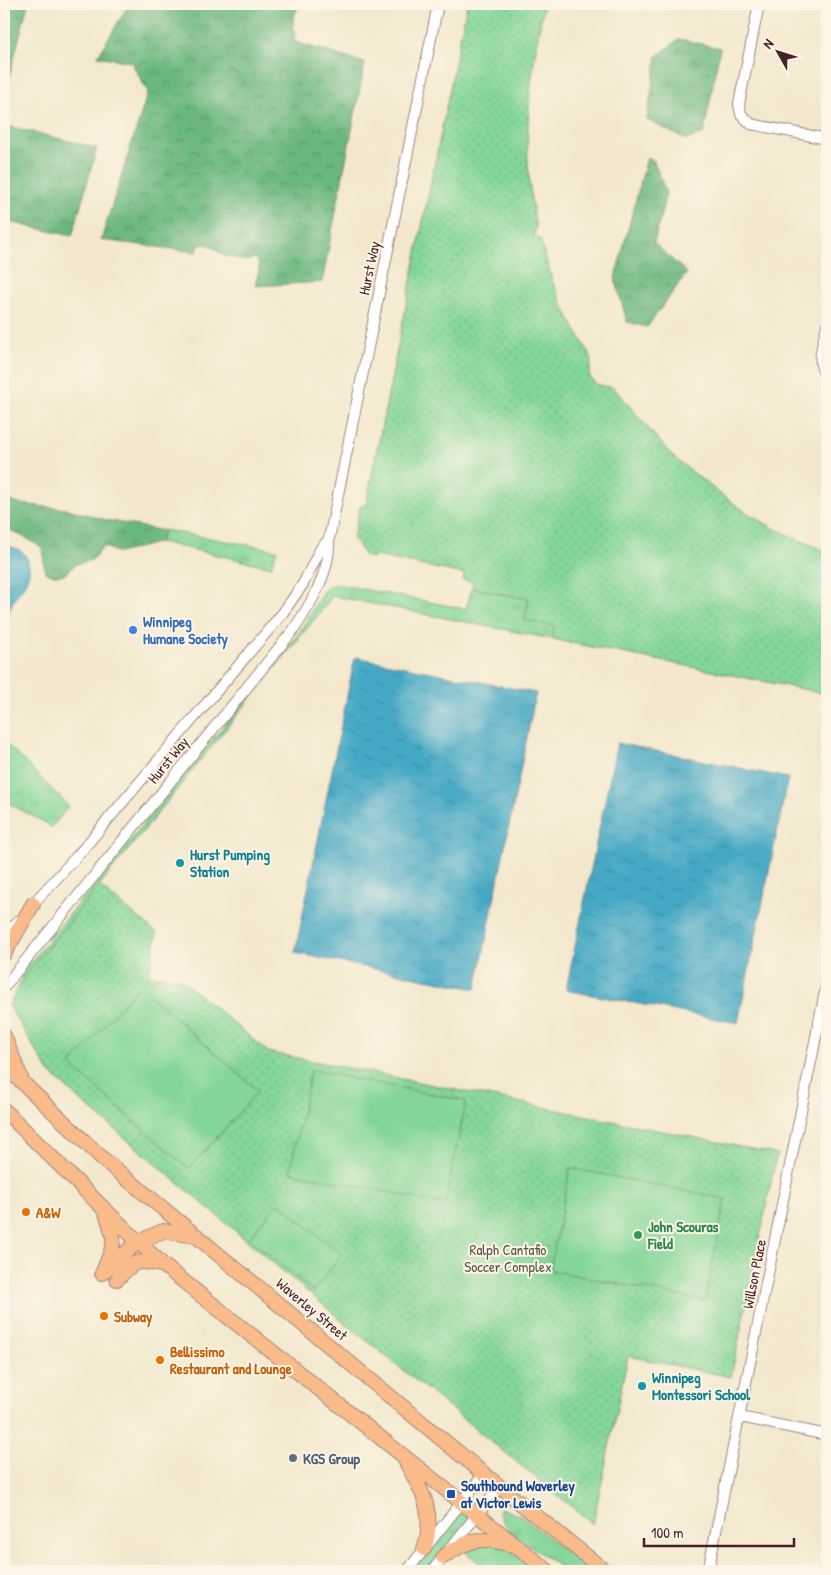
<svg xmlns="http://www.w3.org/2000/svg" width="831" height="1575" viewBox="0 0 831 1575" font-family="'Patrick Hand',sans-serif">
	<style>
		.grass { fill: url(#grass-tufts); stroke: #667a62 }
		.forest { fill: url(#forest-crowns); stroke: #5a6b56 }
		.park { fill: url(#park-dots); stroke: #667a62 }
		.garden { fill: #83d698; stroke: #667a62 }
		.water { fill: url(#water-ripples); stroke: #486478 }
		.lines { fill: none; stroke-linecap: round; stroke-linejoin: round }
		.minor-casing { stroke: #9e847c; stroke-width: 12 }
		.major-casing { stroke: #9e847c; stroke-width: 16 }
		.minor { stroke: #fff; stroke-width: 10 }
		.major { stroke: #fabb8b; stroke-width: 14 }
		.shop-dot { fill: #3f7fe0; stroke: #fcf5e5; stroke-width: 2 }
		.culture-dot { fill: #0f9aa8; stroke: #fcf5e5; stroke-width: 2 }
		.food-dot { fill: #e8710a; stroke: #fcf5e5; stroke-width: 2 }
		.leisure-dot { fill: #2e9e5b; stroke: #fcf5e5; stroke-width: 2 }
		.service-dot { fill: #5c6f8a; stroke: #fcf5e5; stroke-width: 2 }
		.transit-dot { fill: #1a4fb4; stroke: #fcf5e5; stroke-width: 2 }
		.labels { text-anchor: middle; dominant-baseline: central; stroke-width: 4; stroke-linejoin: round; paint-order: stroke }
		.street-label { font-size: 15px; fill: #4a1f2b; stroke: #fcf5e5 }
		.shop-label { font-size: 15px; font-weight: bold; fill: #366cbe; stroke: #fcf5e5; text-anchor: start }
		.culture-label { font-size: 15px; font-weight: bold; fill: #0d838f; stroke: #fcf5e5; text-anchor: start }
		.food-label { font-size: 15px; font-weight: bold; fill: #c56008; stroke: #fcf5e5; text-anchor: start }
		.leisure-label { font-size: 15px; font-weight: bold; fill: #27864d; stroke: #fcf5e5; text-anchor: start }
		.park-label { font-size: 15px; fill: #5b564c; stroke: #fcf5e5 }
		.service-label { font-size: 15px; font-weight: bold; fill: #4e5e75; stroke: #fcf5e5; text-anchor: start }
		.transit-label { font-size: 15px; font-weight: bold; fill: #164399; stroke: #fcf5e5; text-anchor: start }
	</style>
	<defs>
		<pattern id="grass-tufts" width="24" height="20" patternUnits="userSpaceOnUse" patternTransform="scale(1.25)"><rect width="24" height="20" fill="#83d698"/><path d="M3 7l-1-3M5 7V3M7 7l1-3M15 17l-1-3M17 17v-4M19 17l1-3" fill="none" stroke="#73b783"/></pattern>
		<pattern id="forest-crowns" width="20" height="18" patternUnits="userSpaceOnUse" patternTransform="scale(1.25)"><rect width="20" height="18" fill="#6ab780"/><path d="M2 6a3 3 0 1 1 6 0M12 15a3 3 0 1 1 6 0" fill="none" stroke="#599469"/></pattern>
		<pattern id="park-dots" width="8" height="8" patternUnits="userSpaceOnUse" patternTransform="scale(1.25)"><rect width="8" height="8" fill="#83d698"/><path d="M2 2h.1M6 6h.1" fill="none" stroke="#73b783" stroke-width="1.8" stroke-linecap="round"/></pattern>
		<pattern id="water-ripples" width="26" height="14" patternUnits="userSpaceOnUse" patternTransform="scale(1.25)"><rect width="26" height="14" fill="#45a9c5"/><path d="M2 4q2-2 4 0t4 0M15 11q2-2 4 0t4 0" fill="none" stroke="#3c89a0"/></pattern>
	</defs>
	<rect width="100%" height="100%" fill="#fcf5e5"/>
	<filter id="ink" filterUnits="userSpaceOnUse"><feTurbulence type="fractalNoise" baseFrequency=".02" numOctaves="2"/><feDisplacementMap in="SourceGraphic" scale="10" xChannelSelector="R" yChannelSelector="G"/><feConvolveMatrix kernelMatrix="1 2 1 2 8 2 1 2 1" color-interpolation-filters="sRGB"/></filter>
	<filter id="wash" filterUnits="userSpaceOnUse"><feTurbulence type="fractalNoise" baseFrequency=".0096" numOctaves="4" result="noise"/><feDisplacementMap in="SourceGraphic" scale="20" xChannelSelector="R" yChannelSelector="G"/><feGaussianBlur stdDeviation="1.12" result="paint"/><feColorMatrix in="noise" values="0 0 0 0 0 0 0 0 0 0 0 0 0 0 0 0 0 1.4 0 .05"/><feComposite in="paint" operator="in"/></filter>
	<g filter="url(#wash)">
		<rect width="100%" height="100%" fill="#f3e8cd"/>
		<path class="grass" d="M164,530L277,550L271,567L160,542Z
			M336,584L466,609L472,588L529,599L555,626L552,639L333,596L99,886L22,979L19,976L298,635L323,591L327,587Z
			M4,741L69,806L51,828L46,823L4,801Z
			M461,1502L477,1514L432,1571H407Z
			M501,1508L521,1516L591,1571H566L511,1533L503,1522L498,1511Z
			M493,1540L548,1571H489L470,1556L461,1545Z"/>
		<path class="forest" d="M4,4H28L4,97Z
			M129,4H299L293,19L295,42L365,63L322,282L255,286C257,276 263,265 254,258C244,263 240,259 231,257C226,256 227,257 223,255C214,249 211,242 199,245L197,252L101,240L148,92L131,62L98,56Z
			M679,39L720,48L704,133L687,140L647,120L657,56Z
			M4,125L97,148L72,236L4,221Z
			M647,158L654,161L666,193L654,243L687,273L647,327L627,322L615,278Z
			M4,499L19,504L68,509L106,520L164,531L160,542L119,553L103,546L92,560L76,564L65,574L55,575L45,572L42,548L28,539L6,528H4Z"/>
		<path class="park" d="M467,4H544C529,81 520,149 536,227L534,232L535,237L540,239L552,280L564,308L592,359L589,375L595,384L614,388L673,457L723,496L749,514L775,529L827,552V694L552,639L554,626L524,620L529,599L472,588L473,582L463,580L464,574L376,556L373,558L365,556L353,538L360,507L366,504Z
			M99,886L157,933L149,975L179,978L268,1052L777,1154L731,1377L628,1356L593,1524L340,1319L87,1106L49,1072L9,1006L22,979Z"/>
		<path class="garden" d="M139,986L258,1091L189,1169L70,1065Z
			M311,1070L466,1101L445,1204L290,1172Z
			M570,1168L725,1199L705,1301L550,1270Z
			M278,1203L342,1255L313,1291L249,1238Z"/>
		<path class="water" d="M11,547C19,549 26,553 28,561C34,580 18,590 11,606C7,614 6,624 4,632V548Z
			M355,657L536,693L476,989L295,953Z
			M617,743L788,778L738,1023L566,990Z"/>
	</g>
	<g filter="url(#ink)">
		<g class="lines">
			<g class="minor-casing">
				<path id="minor" d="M759,4L739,104L741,114L751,124L827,139
					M827,325C824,340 814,364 827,376
					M29,908L78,855L282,614L303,584L321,548L329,539
					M4,937L18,921
					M4,987L295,628C312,602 331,570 329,539L438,4
					M740,1417L827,1435
					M407,1571L484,1474
					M432,1571L500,1486
					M708,1571L827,982"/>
			</g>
			<g class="major-casing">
				<path id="major" d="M4,954L33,904
					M4,1036L21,1078
					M4,1065L103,1159L484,1474L605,1571
					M4,1110L105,1210L163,1265L548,1571
					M104,1269C116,1242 116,1241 106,1213
					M102,1273L138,1242L163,1231L197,1236
					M117,1279C135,1261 135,1259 161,1265
					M406,1462C423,1492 436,1514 424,1549
					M443,1557C470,1538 480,1536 512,1545"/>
			</g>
			<use href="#minor" class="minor"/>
			<use href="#major" class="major"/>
		</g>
	</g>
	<circle class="shop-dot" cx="133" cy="630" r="5"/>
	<g class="culture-dot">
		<circle cx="180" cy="863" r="5"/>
		<circle cx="642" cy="1386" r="5"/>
	</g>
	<g class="food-dot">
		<circle cx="26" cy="1212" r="5"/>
		<circle cx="104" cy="1316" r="5"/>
		<circle cx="160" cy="1360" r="5"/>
	</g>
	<circle class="leisure-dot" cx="638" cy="1235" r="5"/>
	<circle class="service-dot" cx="293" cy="1458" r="5"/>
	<rect class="transit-dot" x="446" y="1489" width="10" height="10" rx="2.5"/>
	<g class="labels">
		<g class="street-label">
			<text transform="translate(369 268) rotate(-78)">Hurst Way</text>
			<text transform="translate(168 760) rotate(-51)">Hurst Way</text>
			<text transform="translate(754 1274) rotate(-79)">Willson Place</text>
			<text transform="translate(312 1309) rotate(40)">Waverley Street</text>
		</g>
		<g class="shop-label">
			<text x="143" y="621">Winnipeg<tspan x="143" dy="17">Humane Society</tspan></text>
		</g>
		<g class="culture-label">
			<text x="190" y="854">Hurst Pumping<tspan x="190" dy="17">Station</tspan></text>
			<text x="652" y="1377">Winnipeg<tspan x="652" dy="17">Montessori School</tspan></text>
		</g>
		<g class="food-label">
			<text x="36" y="1212">A&amp;W</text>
			<text x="114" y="1316">Subway</text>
			<text x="170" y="1351">Bellissimo<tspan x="170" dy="17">Restaurant and Lounge</tspan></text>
		</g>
		<g class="leisure-label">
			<text x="648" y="1226">John Scouras<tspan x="648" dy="17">Field</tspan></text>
		</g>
		<g class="park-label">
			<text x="508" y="1249">Ralph Cantafio<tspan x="508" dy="17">Soccer Complex</tspan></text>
		</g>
		<g class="service-label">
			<text x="303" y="1458">KGS Group</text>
		</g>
		<g class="transit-label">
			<text x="461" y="1485">Southbound Waverley<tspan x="461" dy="17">at Victor Lewis</tspan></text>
		</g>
	</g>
	<rect width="831" height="1575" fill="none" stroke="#fcf5e5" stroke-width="20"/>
	<g transform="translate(778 52) rotate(309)" stroke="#fcf5e5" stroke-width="4" paint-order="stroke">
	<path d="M0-4L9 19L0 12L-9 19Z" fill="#4a1f2b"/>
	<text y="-8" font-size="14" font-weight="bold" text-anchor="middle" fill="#4a1f2b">N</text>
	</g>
	<path d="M644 1538v8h150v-8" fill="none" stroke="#4a1f2b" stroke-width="2.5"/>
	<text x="651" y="1538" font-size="15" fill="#4a1f2b" stroke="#fcf5e5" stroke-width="4" paint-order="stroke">100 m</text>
</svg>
